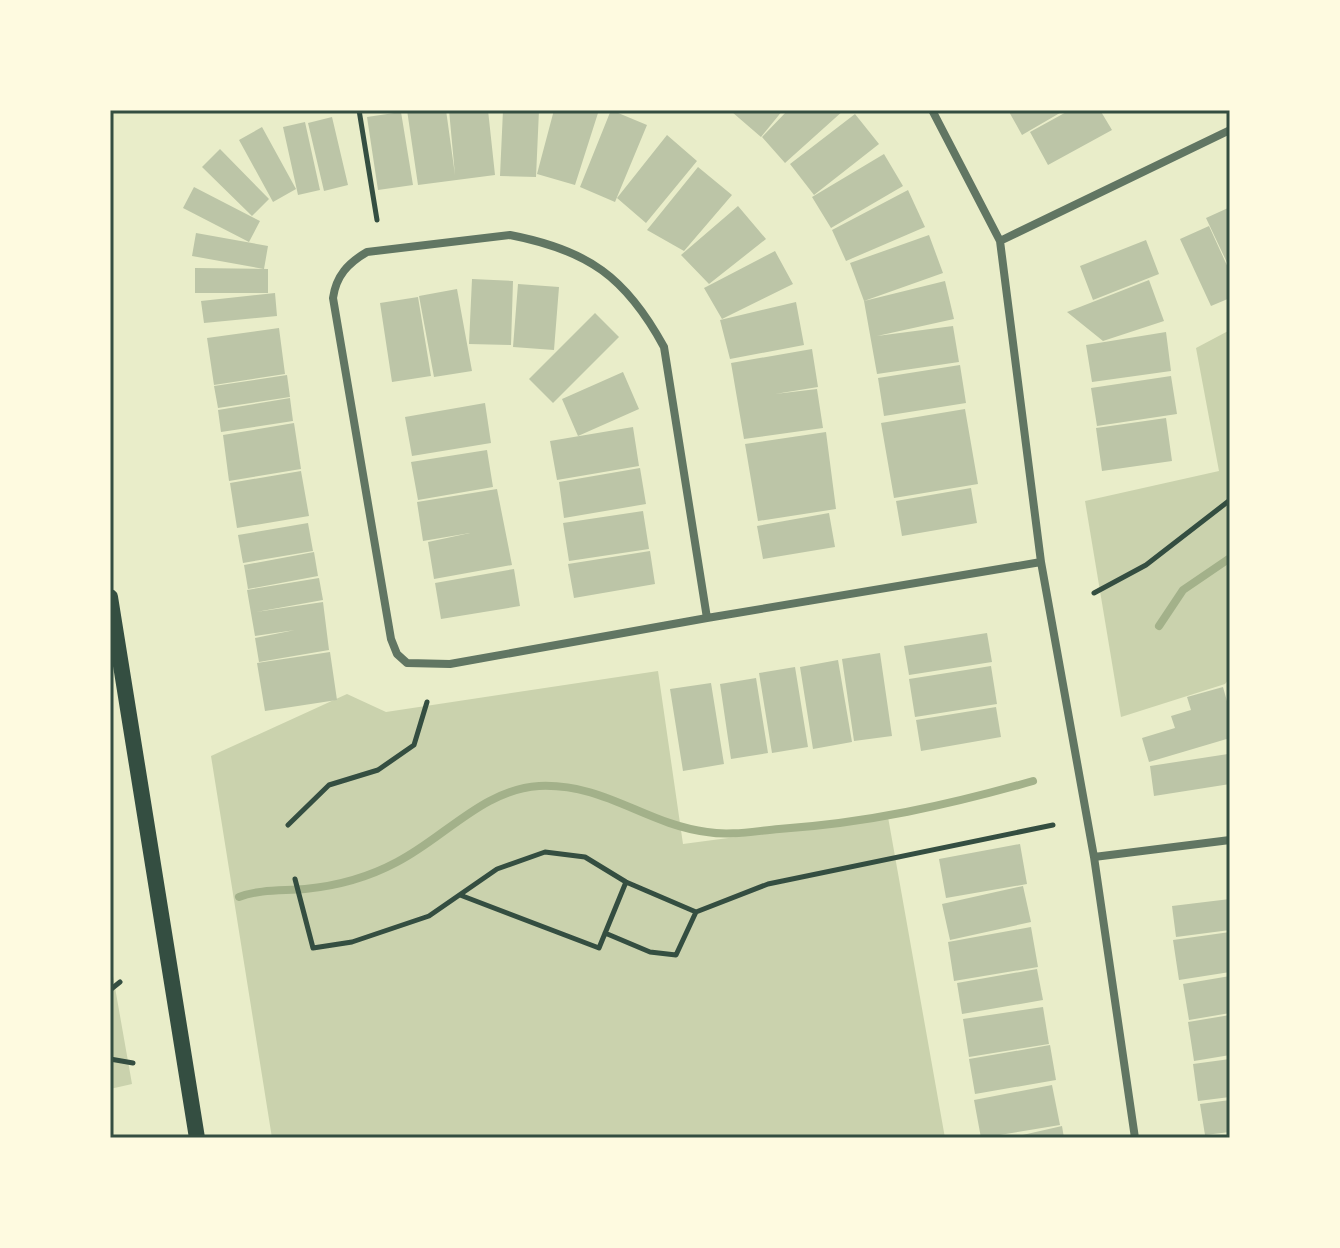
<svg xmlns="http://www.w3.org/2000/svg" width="1340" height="1248" viewBox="0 0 1340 1248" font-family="'Work Sans',sans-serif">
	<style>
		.green { fill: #cad2ad }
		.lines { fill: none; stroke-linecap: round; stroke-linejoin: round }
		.stream { stroke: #a3b18a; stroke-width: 8 }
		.building { fill: #bcc5a7 }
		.path { stroke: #344e41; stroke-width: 5 }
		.minor { stroke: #617663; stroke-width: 8 }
		.secondary { stroke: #344e41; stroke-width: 16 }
		.neatline { fill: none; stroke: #344e41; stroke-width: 3 }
	</style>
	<rect width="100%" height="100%" fill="#e9edc9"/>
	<path class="green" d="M1230,330V678L1225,684L1121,717L1085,501L1219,471L1196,348Z
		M658,671L683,844L888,817L945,1138H272L211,756L347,694L386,712Z
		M110,959L132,1084L110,1089Z"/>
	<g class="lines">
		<path class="stream" d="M1159,626L1183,590L1230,558
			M239,897C261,889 282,891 305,889C336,886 369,877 397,862C444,838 484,789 539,786C605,783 645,824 707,832C730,836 755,831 779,829C867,823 949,805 1033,781"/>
	</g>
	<path class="building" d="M407,110H446L455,175L449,110H488L495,175L418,185Z
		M503,110H539L536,177L500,176Z
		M554,110L598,113L575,185L537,174Z
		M611,110L647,125L615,202L580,187Z
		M734,110H783L761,137L732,112Z
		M788,110H844L785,163L762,137Z
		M1008,110H1065L1022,135Z
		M1070,110H1100L1112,130L1048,165L1030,132Z
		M401,112L413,185L378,190L367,117Z
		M855,114L879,144L814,195L790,164Z
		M332,117L348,185L324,191L308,123Z
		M305,122L320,190L298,195L283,127Z
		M262,127L296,189L273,202L239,140Z
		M667,135L697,161L646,223L617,198Z
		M220,149L269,199L252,216L202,167Z
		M884,154L903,186L831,228L812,197Z
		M698,167L732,195L684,251L647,230Z
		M194,187L260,221L249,242L183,208Z
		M908,190L925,227L846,261L832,230Z
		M738,206L766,239L709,284L681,255Z
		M1228,208L1230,211V269L1206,218Z
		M1209,226L1230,272V298L1211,306L1180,239Z
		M196,233L268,246L264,269L192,256Z
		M929,235L943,273L864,301L850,263Z
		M1146,240L1159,274L1093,300L1080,266Z
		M775,251L793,284L722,319L704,288Z
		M195,268L268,269V293H195Z
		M472,279L513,281L511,345L469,344Z
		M1149,280L1164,321L1103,341L1067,312Z
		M945,281L954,319L877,336L953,326L959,362L877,374L864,301Z
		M518,284L559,287L554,350L513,347Z
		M457,289L472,371L434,377L419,296Z
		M275,293L277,316L204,323L201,301Z
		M418,297L431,376L392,382L380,303Z
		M796,302L804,345L730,359L720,320Z
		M595,313L619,337L553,403L529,379Z
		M279,328L285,374L214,385L207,338Z
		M1166,332L1171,371L1092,382L1086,345Z
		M812,349L818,387L775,394L817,389L823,428L744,439L731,363Z
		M960,365L966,403L884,416L878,378Z
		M623,372L639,409L578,436L562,399Z
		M287,375L290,397L218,408L214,386Z
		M1171,376L1177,414L1097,426L1091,388Z
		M290,398L293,421L221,432L218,410Z
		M485,403L491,443L412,456L405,417Z
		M965,409L978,484L894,498L881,423Z
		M1166,418L1172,461L1102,471L1096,428Z
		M294,423L301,469L229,481L223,435Z
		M633,427L639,466L557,480L550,441Z
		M826,432L836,509L758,521L745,444Z
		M487,450L493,487L418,500L411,462Z
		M640,468L646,504L564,518L559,482Z
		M301,471L309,516L237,528L230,483Z
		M971,488L977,523L902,536L896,501Z
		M497,489L512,565L434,579L428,542L470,533L423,541L417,502Z
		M643,511L649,549L569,561L563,523Z
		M829,513L835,547L763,559L757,526Z
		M308,523L313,551L243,563L238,535Z
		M650,551L655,584L574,598L568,564Z
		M314,552L318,576L248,589L244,565Z
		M514,569L520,606L441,619L435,583Z
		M319,578L323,600L256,612L323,602L329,650L259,662L255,638L295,630L255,636L247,590Z
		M987,633L992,662L909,675L904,646Z
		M330,652L337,700L265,711L257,663Z
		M880,653L892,736L854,741L842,659Z
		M838,660L852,742L813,749L800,667Z
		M991,666L997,704L915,717L909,679Z
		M795,667L808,747L772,753L759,673Z
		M756,678L768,753L731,759L720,684Z
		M711,683L724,764L683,771L670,689Z
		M1223,687L1230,712V738L1149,762L1142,738L1175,728L1171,716L1191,710L1187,697Z
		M996,707L1001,737L921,751L916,720Z
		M1228,754L1230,784L1154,796L1150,766Z
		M1020,844L1027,884L946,898L939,859Z
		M1023,886L1031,922L950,940L942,904Z
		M1230,899V930L1176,937L1172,906Z
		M1031,927L1038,967L954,981L948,942Z
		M1230,932V972L1179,980L1173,940Z
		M1037,969L1043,1000L962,1014L957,983Z
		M1230,976V1013L1189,1020L1183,984Z
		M1043,1007L1049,1044L969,1057L963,1019Z
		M1230,1015V1055L1194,1061L1188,1022Z
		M1050,1045L1056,1080L975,1094L969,1059Z
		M1230,1059V1097L1198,1101L1193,1064Z
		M1052,1085L1060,1125L981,1138L974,1100Z
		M1230,1100V1132L1205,1135L1200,1104Z
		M1062,1126L1064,1138H1014V1137Z"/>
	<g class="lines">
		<path class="path" d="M359,110L377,220
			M1094,593L1146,565L1230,500
			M288,825L329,785L378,770L414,745L427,702
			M295,879L313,948L352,942L429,916L497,869L545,852L585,857L626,882L696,912L768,884L1053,825
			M460,895L599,948L626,882
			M605,933L650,952L676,955L696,912
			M110,990L120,982
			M110,1059L133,1063"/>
		<path class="minor" d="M932,110L1000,241L1041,562L1094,857L1135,1138
			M510,235C588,250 626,277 664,347L707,618L450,664L407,663L397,654L391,639L333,298C336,276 348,263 367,252Z
			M1000,241L1230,130
			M707,618L1041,562
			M1094,857L1230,840"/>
		<path class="secondary" d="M110,597L197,1138"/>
	</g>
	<rect width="1340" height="1248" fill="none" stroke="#fefae0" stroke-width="224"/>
	<rect x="112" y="112" width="1116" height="1024" class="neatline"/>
</svg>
